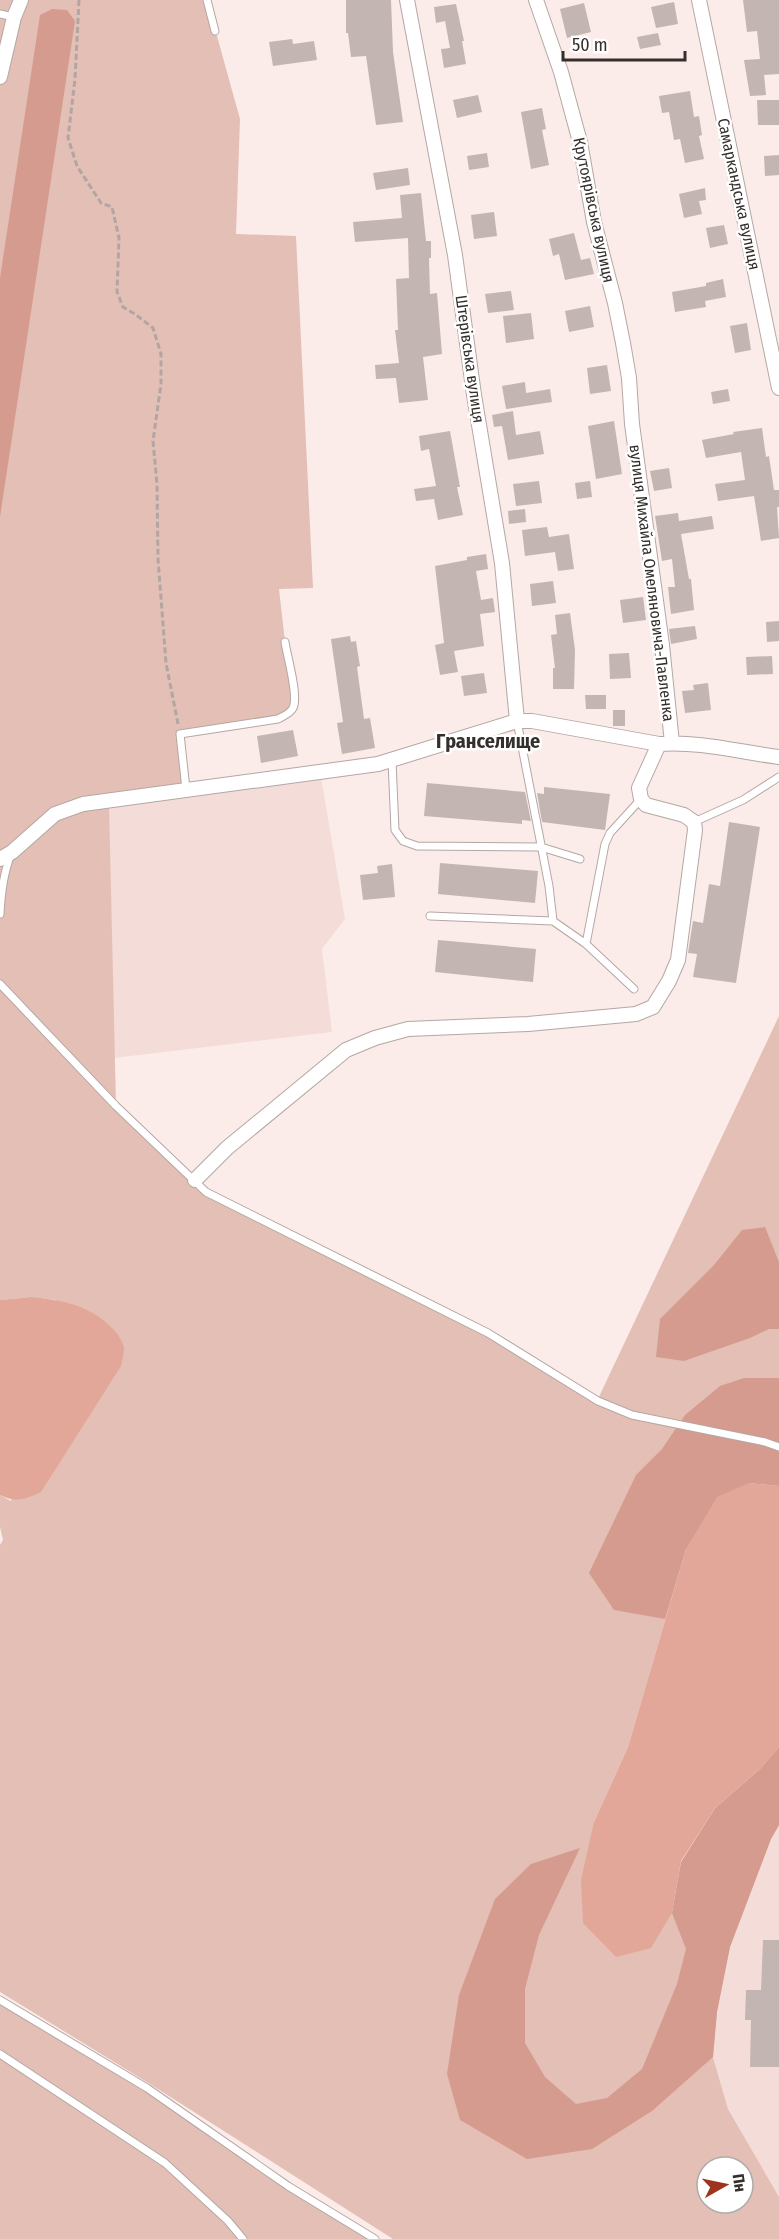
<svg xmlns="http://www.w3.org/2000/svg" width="779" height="2239" viewBox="0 0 779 2239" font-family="'Fira Sans Condensed',sans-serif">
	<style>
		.built { fill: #f4ddd8 }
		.green { fill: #e4bfb6; fill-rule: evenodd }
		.forest { fill: #d59b8e }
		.water { fill: #e2a799 }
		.building { fill: #c3b5b2 }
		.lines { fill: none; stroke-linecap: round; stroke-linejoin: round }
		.service-casing { stroke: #b4a7a4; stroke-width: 9 }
		.minor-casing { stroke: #b4a7a4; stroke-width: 16 }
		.path { stroke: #b1a6a3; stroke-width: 3; stroke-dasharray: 6 3; stroke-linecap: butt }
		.service { stroke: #fff; stroke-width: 7 }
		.minor { stroke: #fff; stroke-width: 14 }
		.labels { text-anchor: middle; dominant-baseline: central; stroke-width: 5; stroke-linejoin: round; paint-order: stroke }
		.street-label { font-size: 16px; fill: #342f2d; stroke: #fff }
		.quarter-label { font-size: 20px; font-weight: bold; fill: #342f2d; stroke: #fff }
	</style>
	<rect width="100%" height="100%" fill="#fbece9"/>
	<path class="built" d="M320,771L345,919L322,949L332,1032L114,1058L109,802Z
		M779,1825V2197L728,2109L713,2057L717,2012L730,1947L771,1839Z"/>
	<path class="green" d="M0,0H207L240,119L236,234L296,236L313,588L279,589L285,642L295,698L287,715L181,734L186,789L109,802L116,1106L206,1192L488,1333L597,1401L779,1016V1486L749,1483L686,1549L628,1747L594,1822L672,1913L681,1862L779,1747V1825L771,1839L730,1947L717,2012L713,2057L728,2109L779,2197V2239H393L150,2084L0,1992V1545L3,1540L0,1527V1495L11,1501L56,1300L31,1297L0,1300ZM707,2167H743V2203H707Z
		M0,2000L147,2088L288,2186L375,2239H0Z"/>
	<path class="forest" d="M52,9L67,10L75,21L0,517V278L40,15Z
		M765,1227L779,1262V1329H769L750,1338L684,1361L656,1357L660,1319L714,1265L742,1230Z
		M744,1378H779V1486L749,1483L686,1549L665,1619L614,1610L589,1573L636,1475L662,1449L685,1415L720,1386Z
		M779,1747V1825L771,1839L730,1947L717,2012L713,2057L652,2111L592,2149L527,2159L460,2120L447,2074L459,1995L495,1899L531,1864L580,1848L539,1935L525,1989V2043L545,2077L576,2104L607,2098L642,2069L677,1984L686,1949L672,1913L681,1862L715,1808L761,1768Z"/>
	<path class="water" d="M31,1297C62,1300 90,1305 112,1328C117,1333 123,1341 124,1348C124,1354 122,1361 121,1366L41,1492C26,1499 16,1503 0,1495V1300Z
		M749,1483L779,1486V1747L761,1768L715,1808L681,1861L672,1913L651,1948L616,1957L583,1923L581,1880L594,1822L628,1747L686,1549L717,1497Z"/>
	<path class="building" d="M346,0H391L393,52L403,122L376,125L366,56L351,57L348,33H346Z
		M743,0H779V74L764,75L766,95L750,96L744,60L760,59L757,31L747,32Z
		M674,2L678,24L656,28L651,7Z
		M584,3L591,32L567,38L560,9Z
		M456,4L464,41H462L466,64L444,68L441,49L450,48L445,21L436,23L434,7Z
		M658,33L661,45L640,49L637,37Z
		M292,39L293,44L314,41L317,60L273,66L269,42Z
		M690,91L694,117L699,116L702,135L699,136L704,159L685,163L680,139L674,140L669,112L662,113L659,96Z
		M478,95L482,112L457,118L453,100Z
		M757,100H779V125H758Z
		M542,108L546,129L542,130L549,165L531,169L521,112Z
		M487,153L489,167L469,170L467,156Z
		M779,155V175L765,176L764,156Z
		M408,168L410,185L376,190L373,173Z
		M705,188L706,200L699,201L702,214L684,218L679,194Z
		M421,193L426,241H431V258H429L430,294L437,293L442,354L423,357L428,400L399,403L396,378L376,379L375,365L399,363L395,330H398L396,279L409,278L408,238L355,242L353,222L402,218L400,195Z
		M494,212L497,236L474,239L471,215Z
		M724,225L728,244L710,248L706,228Z
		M574,233L581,260L590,258L594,274L565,280L559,254L553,256L549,239Z
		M723,279L726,297L705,301L706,307L675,312L672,292L706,286V283Z
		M511,291L514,310L488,313L485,294Z
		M590,306L594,327L569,332L565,311Z
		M531,313L534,339L506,343L503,316Z
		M747,323L751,350L735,353L730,326Z
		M607,365L611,391L590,394L587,368Z
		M525,382L526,393L550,389L552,402L506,409L502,386Z
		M728,389L730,401L713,404L711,392Z
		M513,411L516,435L540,431L544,454L508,460L502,426L494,427L492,415Z
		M614,421L622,474L596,479L588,426Z
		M762,428L766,457L769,456L774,490H779V507H777L779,538L761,541L754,496L718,501L715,484L745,480L741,452L706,458L702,440L734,434L733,432Z
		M450,431L460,487H457L463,515L438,520L434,499L416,501L414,489L436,486L429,449L421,451L419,436Z
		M669,468L672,488L654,491L650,471Z
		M539,481L542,503L516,506L513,484Z
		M590,481L592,497L577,499L575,483Z
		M525,509L526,522L509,524L508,511Z
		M678,513L679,521L712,516L714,529L681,534L689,579H691L694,610L671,614L668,587H675L672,559L662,561L655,516Z
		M547,527L549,537L569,534L574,569L558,571L555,552L525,556L522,530Z
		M486,554L488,569L476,571L481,600L493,598L495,612L480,614L484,646L454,651L458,672L440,675L435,645L444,643L435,566L467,560V557Z
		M553,581L556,603L532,606L530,584Z
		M643,597L646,620L623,623L620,600Z
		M570,613L575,650L574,689H553V668H555L551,635L557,634L555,615Z
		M779,621V641L767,642L766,622Z
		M695,626L697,639L671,644L669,629Z
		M350,636L351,642L356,641L357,648L360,666L357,667L364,719L370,718L375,748L342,754L337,723L343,722L331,639Z
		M629,653L631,678L610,679L609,654Z
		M772,656L773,674L747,675L746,657Z
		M484,673L487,693L464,696L461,676Z
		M708,683L711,710L685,713L682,691L694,690L693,685Z
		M585,695H606V709H586Z
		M613,710H625V726H613Z
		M293,730L298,756L261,763L257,736Z
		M427,783L525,792L531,821L522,820V824L424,816Z
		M544,787L610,794L605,830L542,822L537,793L544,794Z
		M729,822L760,827L736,983L693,977L697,954L688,953L693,921L703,923L709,884L720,886Z
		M440,863L538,871L535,903L438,894Z
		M392,864L395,897L363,900L360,875L378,873L377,866Z
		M438,940L536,949L533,982L435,972Z
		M763,1940H779V2067H750L751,2020H745L746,1990H761Z"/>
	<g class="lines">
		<g class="service-casing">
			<path id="service" d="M207,0L215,31
				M0,14L14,17
				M517,721L549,886L553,921L586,944
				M392,761L395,830L403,841L417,846L541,847L580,859
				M186,789L180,734L278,719C283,716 290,714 293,708C299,696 287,656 285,642
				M694,822L743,800L779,777
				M0,914C1,893 3,874 11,854
				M430,916L553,921
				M0,984L116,1106L206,1192L488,1333L598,1401L632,1415L765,1442L779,1447
				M634,989L586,944L605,844L610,833L641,799
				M0,2000L147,2088L288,2186L375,2239
				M0,2054L165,2163L228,2221L243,2239"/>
		</g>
		<g class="minor-casing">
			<path id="minor" d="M407,0L455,255L474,395L502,563L517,721
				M536,0L561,72L580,142L594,222L615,303L623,343L629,378L632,424L662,645L672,743
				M699,0L779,388
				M0,77L14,17L21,0
				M0,859L12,852L55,814L83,804L378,764L517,721H532L659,744C700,741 739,752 779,757
				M195,1180L227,1148L346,1050L375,1038L408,1029L528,1024L636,1014L653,1007L669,981L678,960L695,830L694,822L684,815L646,805L641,799L639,788L659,744"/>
		</g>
		<path class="path" d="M79,0L75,79L68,138L77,166L101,203L112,207L119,238L117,292L123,307L135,314L153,328L161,354V384L153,441L157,484L158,559L166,663L178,724"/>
		<use href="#service" class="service"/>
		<use href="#minor" class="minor"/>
	</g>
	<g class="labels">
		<g class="street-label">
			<text transform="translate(739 194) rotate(78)">Самаркандська вулиця</text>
			<text transform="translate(594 210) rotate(78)">Крутоярівська вулиця</text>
			<text transform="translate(470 359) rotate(82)">Штерівська вулиця</text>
			<text transform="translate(652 583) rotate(83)">вулиця Михайла Омеляновича-Павленка</text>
		</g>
		<g class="quarter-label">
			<text x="488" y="741">Гранселище</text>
		</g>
	</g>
	<g transform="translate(725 2185) rotate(81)"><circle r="28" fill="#ffffff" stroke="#aeacab" stroke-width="1.5"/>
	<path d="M0-4.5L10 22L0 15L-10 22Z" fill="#9d341d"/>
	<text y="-9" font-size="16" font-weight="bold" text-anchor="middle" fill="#342f2d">Пн</text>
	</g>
	<path d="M563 51v9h122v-9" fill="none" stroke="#342f2d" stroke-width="3"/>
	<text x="572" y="51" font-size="18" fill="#342f2d" stroke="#ffffff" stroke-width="4.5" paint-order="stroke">50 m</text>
</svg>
